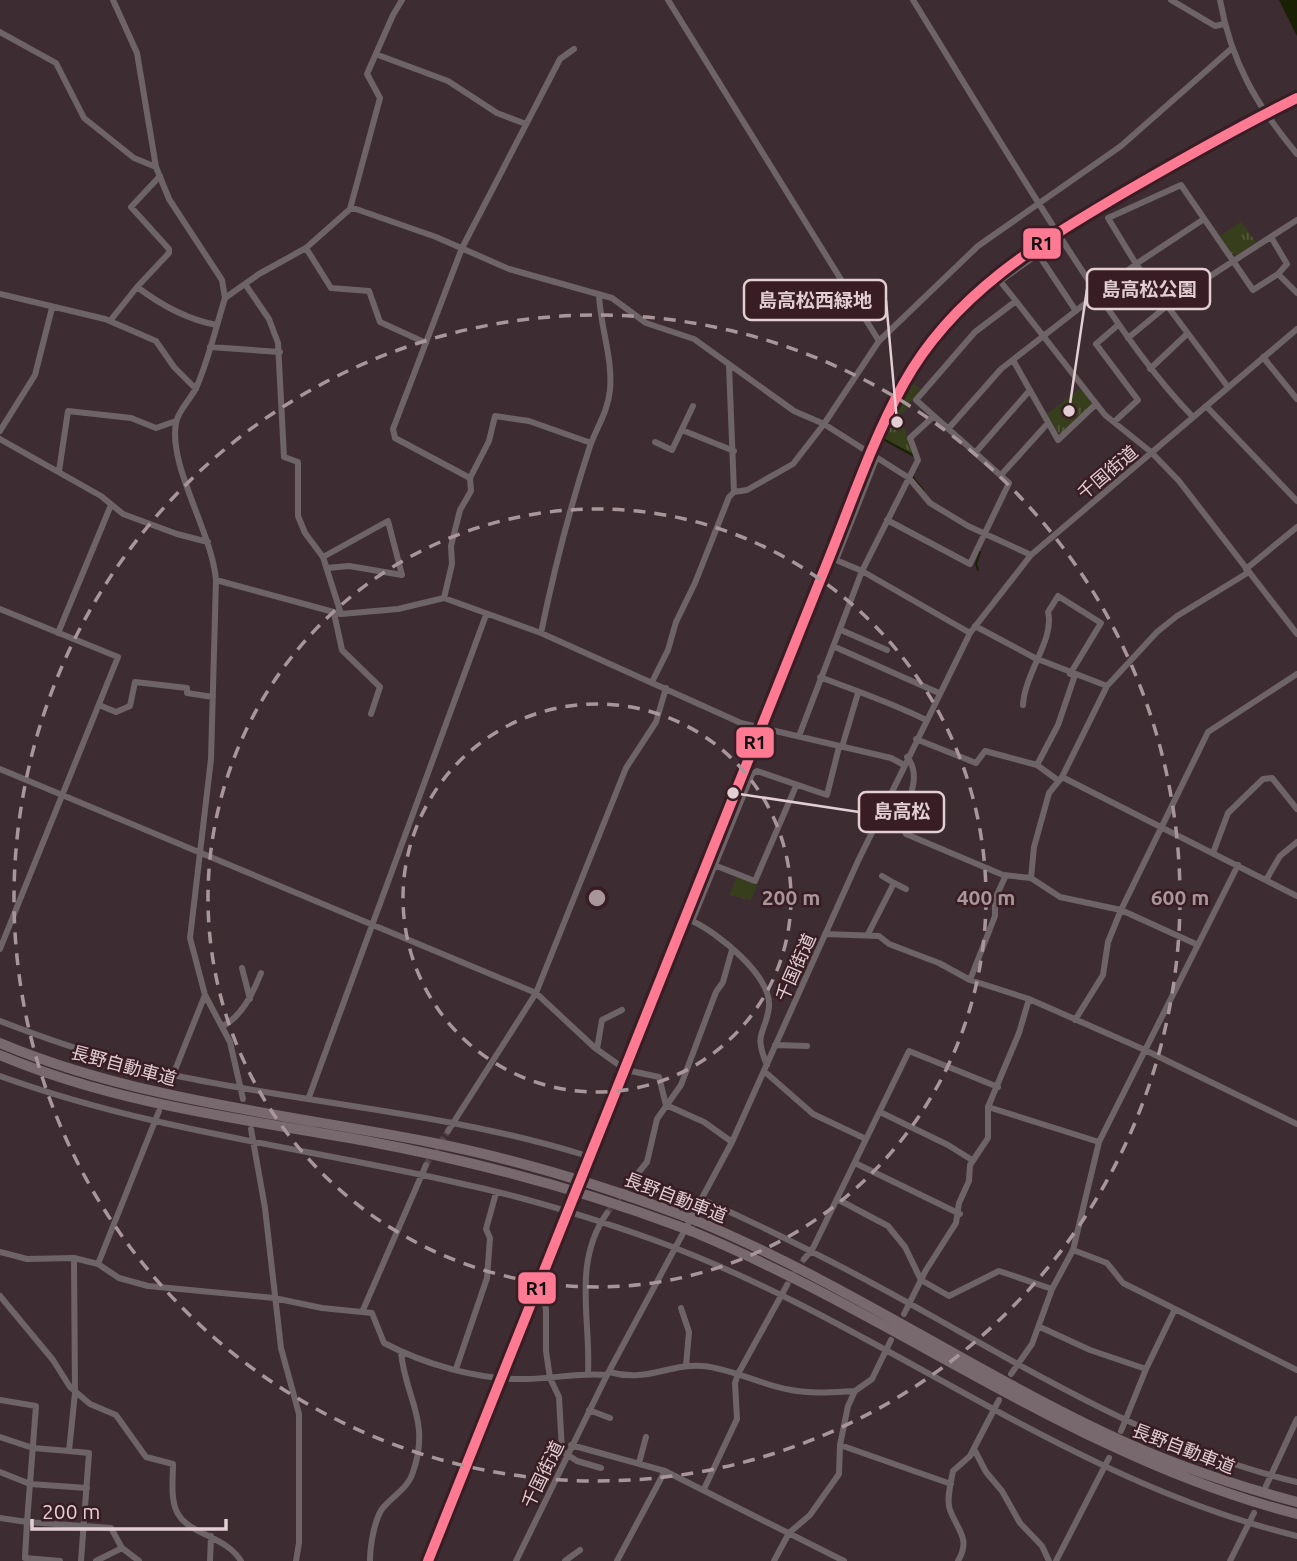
<svg xmlns="http://www.w3.org/2000/svg" width="1297" height="1561" viewBox="0 0 1297 1561" font-family="Ubuntu,'Noto Sans JP',sans-serif">
	<style>
		.park { fill: url(#park-tufts) }
		.water { fill: #1a2004 }
		.lines { fill: none; stroke-linecap: round; stroke-linejoin: round }
		.stream { stroke: #1a2004; stroke-width: 2 }
		.minor-tunnel { stroke: #56454a; stroke-width: 6; stroke-dasharray: 6 3; stroke-linecap: butt }
		.minor { stroke: #6e6468; stroke-width: 6 }
		.highway { stroke: #78696e; stroke-width: 10 }
		.highway-bridge { stroke: #78696e; stroke-width: 10 }
		.rail-1-casing { stroke: #381d25; stroke-width: 16 }
		.rail-1 { stroke: #fe7a93; stroke-width: 10 }
		.ring { fill: none; stroke: #a8969b; stroke-width: 3.5; stroke-dasharray: 12 9 }
		.labels { text-anchor: middle; dominant-baseline: central; stroke-width: 5; stroke-linejoin: round; paint-order: stroke }
		.street-label { font-size: 18px; fill: #e2ced3; stroke: #381d25 }
		.centre { fill: #a8969b; stroke: #381d25; stroke-width: 3.5 }
		.ring-label { font-size: 21px; text-anchor: middle; font-weight: bold; fill: #a8969b; stroke: #381d25; stroke-width: 5; stroke-linejoin: round; paint-order: stroke }
		.leader { fill: none; stroke: #e2ced3; stroke-width: 2.5 }
		.callout-dot { fill: #e2ced3; stroke: #381d25; stroke-width: 2.5 }
		.callout { fill: #381d25; stroke: #e2ced3; stroke-width: 2.5 }
		.callout-label { font-size: 19px; text-anchor: middle; font-weight: bold; fill: #e2ced3 }
		.line-badge { stroke: #381d25; stroke-width: 2.5 }
		.pale-badge-label { font-size: 19px; text-anchor: middle; font-weight: bold; fill: #111 }
	</style>
	<defs>
		<pattern id="park-tufts" width="24" height="20" patternUnits="userSpaceOnUse" patternTransform="scale(1.75)"><rect width="24" height="20" fill="#373e1c"/><path d="M3 7l-1-3M5 7V3M7 7l1-3M15 17l-1-3M17 17v-4M19 17l1-3" fill="none" stroke="#54593c"/></pattern>
	</defs>
	<rect width="100%" height="100%" fill="#3d2d32"/>
	<path class="park" d="M1241,222L1256,242L1237,255L1231,254L1220,236Z
		M912,382L920,389L900,417L914,455L885,439Z
		M1081,388L1091,402L1090,407L1062,434H1059L1047,414Z
		M737,877L757,885L751,900L729,895Z"/>
	<path class="water" d="M1279,0H1297V36Z"/>
	<g class="lines">
		<path class="stream" d="M896,411L883,439L914,456
			M912,476L923,490
			M977,550L980,552L976,564L978,570"/>
		<path class="minor-tunnel" d="M426,1165L448,1131
			M607,1213L630,1183
			M787,1285L804,1259"/>
		<path class="minor" d="M113,0L137,53L156,167L169,199L222,280L225,298C216,327 209,358 197,386C192,398 178,410 176,423C168,466 212,532 216,580L211,759L190,938L205,995L230,1042L243,1099
			M668,0L879,341
			M913,0C969,91 1024,183 1083,272C1118,323 1150,373 1193,417
			M1171,0L1215,26L1224,24
			M1220,0C1231,62 1257,106 1297,154
			M0,32L56,63L84,118L134,158L156,167
			M378,55L448,81L497,113L526,124
			M160,176L131,207L169,249V253L137,287C161,305 188,320 217,325
			M350,209H356L436,237L509,269L612,298L646,323L694,339L794,411L824,424L909,478L930,503L968,526L1031,555
			M1271,237L1287,264L1278,274
			M306,248L331,288L369,291L380,322L426,343
			M245,284L269,319L278,343L284,457L298,462V516L305,533L323,557L341,614
			M0,294L105,319L156,341L174,367L196,389
			M225,298L259,274L306,248L350,209L380,98L367,74L393,15L402,0
			M1016,301L1000,281L1038,254L1076,311
			M1167,304L1297,220
			M110,321L137,287
			M1128,338L1168,305
			M210,347L280,352
			M1263,357L1297,399
			M1013,360L1058,440L1096,404
			M1150,369L1187,334
			M1228,387L1136,264L1108,218L1181,185L1253,290L1278,274L1297,293
			M1206,406L1297,501
			M1114,422L1138,400L1096,344L1118,325
			M948,429L1001,369L1136,264L1204,219
			M682,430L734,451
			M0,431L35,375L52,308
			M0,439L101,496L123,514L177,534L208,542
			M655,442L672,450L693,406
			M975,453L1030,390
			M876,459L836,560L862,571L970,633
			M59,471L68,411L131,418L156,428L176,421
			M1001,475L1048,423
			M470,478L489,441L495,416L529,421L591,443
			M734,492L747,490L793,464L824,424L879,341L978,246L1121,146L1231,49
			M887,520L970,564L1009,483L916,400L975,332L1016,301L1105,415L1151,452L1179,481L1297,634
			M323,557L388,521L402,575L349,566L327,568
			M1246,569L1297,527
			M216,580L341,614L398,609L444,598L541,633L741,723L891,758L904,765
			M444,598L452,564L451,546L460,510L471,491L470,478L395,438L393,429L462,248L560,59L574,49
			M0,609L118,657L0,949
			M334,613L342,650L380,687L371,714
			M975,626L1035,658L1107,686
			M841,630L887,650
			M58,633L111,505
			M541,633C554,570 570,507 590,446C597,427 608,411 610,390C613,358 600,326 599,294
			M835,647L939,693
			M820,677C856,691 892,703 926,720
			M652,682L668,650L676,622L695,583L729,497L734,492L729,366
			M99,705L116,712L130,706L135,682L187,688V693L213,697
			M1023,705C1025,672 1055,639 1048,612L1058,596L1101,623L1070,674
			M799,736L862,571L918,460L910,438L934,416
			M916,739L976,763L985,751L1037,765L1059,781
			M842,747L858,693
			M907,757C923,776 907,803 900,824L906,834L1003,875L1031,878L1060,897L1121,910L1198,945
			M1037,765L1058,725L1075,675
			M0,769L536,993L595,1048L626,1070L659,1077L666,1105L704,1122L732,1142
			M1062,777L1297,896
			M1213,853L1228,813L1263,779L1272,778L1297,809
			M714,865L755,881L796,786
			M882,876L894,883
			M1031,878L1034,847L1049,793L1062,777L1107,686L1157,632L1177,616L1249,572
			M1266,880L1280,856L1297,842
			M825,934L879,936L889,944L939,963L970,980L1029,999L1145,1050L1297,1124
			M868,934L894,883L906,889
			M242,968L250,999
			M970,980L995,916V899L1006,875
			M1075,1020L1103,975L1108,942L1121,910L1208,732L1297,674
			M0,1021C57,1043 113,1062 173,1075C309,1104 447,1113 581,1154
			M223,1026C242,1016 253,993 261,973
			M775,1045L807,1046
			M597,1049L602,1020L622,1010
			M767,1065C753,1032 765,1036 769,1007C772,976 717,932 692,921L752,774L757,771L827,795L839,747
			M764,1071L813,1114L866,1139
			M0,1076C149,1130 300,1147 454,1182C521,1196 589,1217 654,1240C879,1322 1062,1479 1297,1536
			M169,1085L205,995
			M309,1097L486,615
			M988,1107L1099,1142
			M880,1112L948,1145L972,1160
			M251,1129L265,1208L281,1348L299,1414V1543L296,1561
			M448,1131L536,993L626,768L656,722L666,688
			M855,1163L960,1214
			M630,1183L647,1162L657,1119L681,1085L716,992L723,982L732,950
			M701,1199C783,1235 861,1276 939,1320C1053,1384 1169,1452 1297,1482
			M837,1199L888,1226L905,1247L921,1280L949,1296L999,1271L1052,1289
			M1073,1250L1107,1263L1123,1283L1297,1370
			M0,1252L27,1259L74,1258L98,1264L119,1278L148,1286L274,1298L322,1308L372,1313L384,1343C426,1365 479,1380 526,1379C553,1379 580,1372 607,1375
			M74,1258L75,1393L69,1451L89,1453L81,1561
			M804,1259L812,1250L909,1051L998,1087
			M98,1264L159,1111
			M542,1284L546,1310V1351L550,1378L559,1397L562,1451L577,1461L601,1468
			M0,1296L53,1360L70,1387L90,1404L116,1415L146,1457L173,1464C173,1480 170,1500 178,1514C190,1535 226,1536 241,1561
			M681,1308L689,1332L686,1366
			M363,1310L426,1165
			M904,1314L926,1270L956,1223L959,1203L969,1181L970,1165L988,1138V1107L1019,1033L1029,999
			M1040,1327L1090,1350L1146,1369
			M456,1369L487,1278L490,1238L486,1229L496,1193
			M609,1372C648,1383 669,1363 703,1366C733,1369 761,1385 791,1390C812,1394 834,1392 855,1391
			M588,1373C591,1319 572,1263 607,1213
			M1011,1374L1032,1344L1052,1289L1073,1250L1099,1142L1238,865
			M0,1400L36,1406L27,1522L0,1518
			M589,1410L610,1418
			M1121,1431L1146,1369L1175,1309
			M0,1437L33,1448L69,1451
			M571,1445L665,1471L844,1561
			M840,1445L951,1484
			M974,1449L986,1472L1002,1491L1020,1523L1042,1546L1049,1561
			M639,1463L646,1437
			M0,1472L30,1484L87,1488
			M1266,1486L1297,1419
			M704,1489L737,1419L735,1383L738,1374L787,1285
			M60,1561L25,1558L27,1522L111,1528L122,1548L139,1561
			M96,1561L122,1548
			M210,1561L211,1536
			M370,1561C370,1547 374,1521 382,1509C392,1496 408,1489 413,1472C431,1420 405,1398 401,1352
			M516,1561L607,1375L732,1142L858,861L970,633L1031,555L1297,329
			M565,1561L580,1550
			M617,1561L665,1471
			M774,1561L789,1533L810,1515L839,1474L840,1445L848,1406L855,1391L872,1379L891,1340
			M958,1561C971,1539 958,1531 950,1510C946,1500 951,1482 953,1471L970,1456L999,1400
			M1056,1561L1109,1458
			M1230,1561L1254,1513"/>
		<path class="highway" d="M0,1043C136,1100 286,1114 429,1142C516,1159 601,1185 684,1216
			M0,1055C116,1104 243,1119 366,1141C473,1161 576,1188 678,1226
			M697,1221C839,1280 965,1366 1103,1432C1165,1462 1230,1484 1297,1502
			M691,1231C900,1317 1075,1457 1297,1514"/>
		<path class="highway-bridge" d="M684,1216L697,1221
			M678,1226L691,1231"/>
		<g class="rail-1-casing">
			<path id="rail-1" d="M428,1561L821,578C848,513 870,444 904,383C954,293 1039,243 1125,192C1182,159 1238,127 1297,98"/>
		</g>
		<use href="#rail-1" class="rail-1"/>
	</g>
	<g class="ring">
		<circle cx="597" cy="898" r="194"/>
		<circle cx="597" cy="898" r="389"/>
		<circle cx="597" cy="898" r="583"/>
	</g>
	<g class="labels">
		<g class="street-label">
			<text transform="translate(1107 472) rotate(-40)">千国街道</text>
			<text transform="translate(795 967) rotate(-66)">千国街道</text>
			<text transform="translate(124 1065) rotate(15)">長野自動車道</text>
			<text transform="translate(676 1197) rotate(21)">長野自動車道</text>
			<text transform="translate(1184 1448) rotate(21)">長野自動車道</text>
			<text transform="translate(542 1474) rotate(-64)">千国街道</text>
		</g>
	</g>
	<circle cx="597" cy="898" r="10" class="centre"/>
	<g class="ring-label">
		<text x="791" y="905">200 m</text>
		<text x="986" y="905">400 m</text>
		<text x="1180" y="905">600 m</text>
	</g>
	<path class="leader" d="M1069 411L1087 289M897 422L886 300M733 793L859 812"/>
	<g class="callout-dot">
		<circle cx="1069" cy="411" r="7"/>
		<circle cx="897" cy="422" r="7"/>
		<circle cx="733" cy="793" r="7"/>
	</g>
	<g class="callout">
		<rect x="1087" y="269" width="123" height="40" rx="7"/>
		<rect x="744" y="280" width="142" height="40" rx="7"/>
		<rect x="859" y="792" width="85" height="40" rx="7"/>
	</g>
	<g class="callout-label">
		<text x="1149" y="296">島高松公園</text>
		<text x="815" y="307">島高松西緑地</text>
		<text x="902" y="818">島高松</text>
	</g>
	<g class="line-badge">
		<rect x="1022" y="227" width="40" height="33" rx="7" fill="#fe7a93"/>
		<rect x="735" y="726" width="40" height="33" rx="7" fill="#fe7a93"/>
		<rect x="517" y="1271" width="40" height="34" rx="7" fill="#fe7a93"/>
	</g>
	<g class="pale-badge-label">
		<text x="1042" y="250">R1</text>
		<text x="755" y="749">R1</text>
		<text x="537" y="1295">R1</text>
	</g>
	<path d="M32 1519v10h194v-10" fill="none" stroke="#e2ced3" stroke-width="3.5"/>
	<text x="42" y="1519" font-size="21" fill="#e2ced3" stroke="#381d25" stroke-width="5" paint-order="stroke">200 m</text>
</svg>
